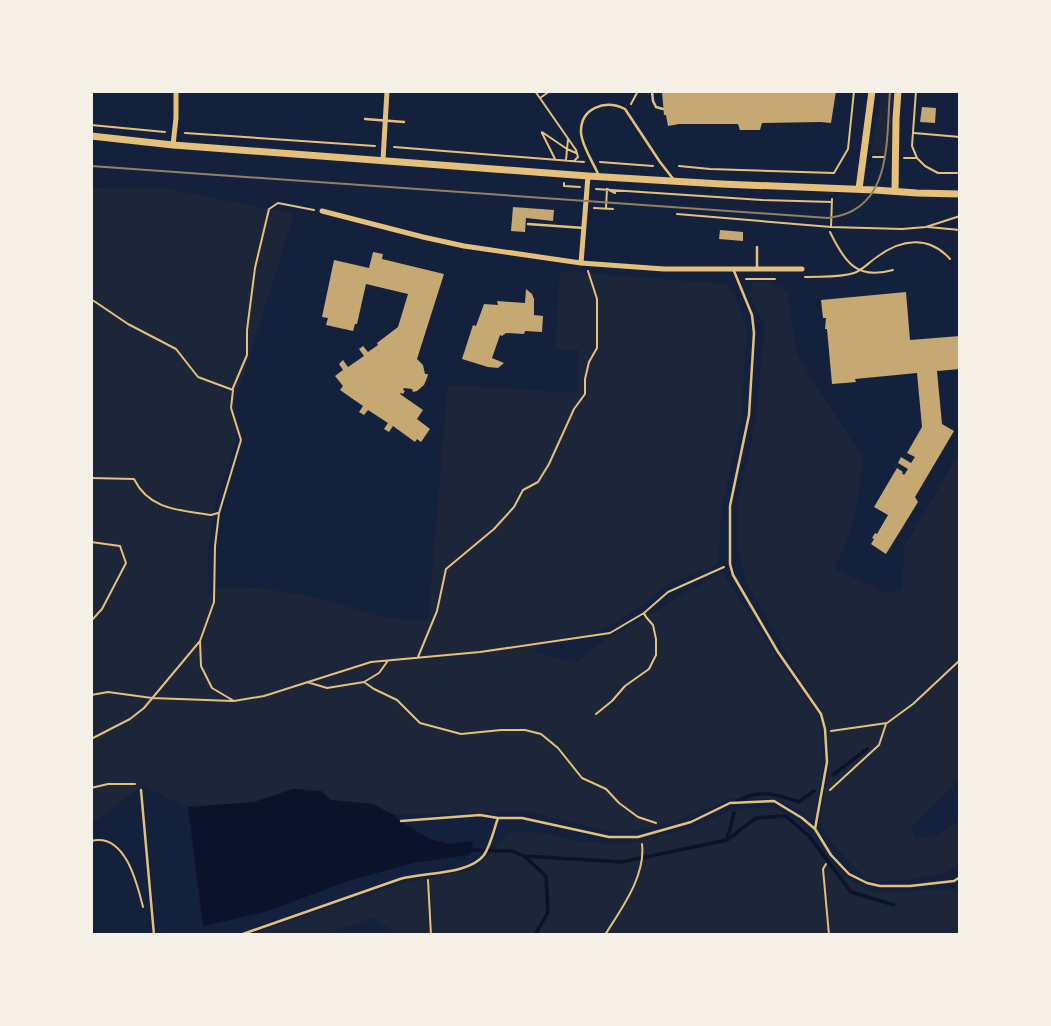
<svg xmlns="http://www.w3.org/2000/svg" width="1051" height="1026" viewBox="0 0 1051 1026" font-family="'Space Grotesk',sans-serif">
	<style>
		.green { fill: #1d2539 }
		.water { fill: #0b132b }
		.lines { fill: none; stroke-linecap: round; stroke-linejoin: round }
		.stream { stroke: #0b132b; stroke-width: 3.5 }
		.building { fill: #c6a872 }
		.path { stroke: #e5c07b; stroke-width: 2 }
		.service { stroke: #e5c07b; stroke-width: 2.5 }
		.minor { stroke: #e5c07b; stroke-width: 5 }
		.secondary { stroke: #e5c07b; stroke-width: 7 }
		.tram { stroke: #918062; stroke-width: 2 }
	</style>
	<rect width="100%" height="100%" fill="#14213d"/>
	<path class="green" d="M880,91H893L891,117V154L871,153L878,115Z
		M159,187L294,214L233,408L242,433L235,434L236,441L217,496L208,546L209,597L217,587L258,588L303,595L391,618L428,621L448,385L578,393L579,350H555L560,271L726,284L731,289L737,301L747,330L741,425L722,506L718,563L713,567L669,584L641,606L609,626L586,636L543,643L533,652L577,662L599,644L722,572L775,654L819,715L824,763L814,821L803,812L776,798L730,799L669,824L620,834L528,812L392,814L373,804L331,800L321,791L293,789L254,802L188,807L142,786L91,824V188Z
		M753,281L770,282L787,291L797,355L863,458L855,519L835,569L885,592L902,590L904,547L960,452V778L911,827L915,838L934,837L960,820V864L946,873L907,880L877,882L866,879L837,849L820,822L829,770L823,716L797,673L747,583L738,551L737,505L755,425L765,326L748,292Z
		M774,807L801,822L826,858L845,877L872,892L946,890L960,891V935H399L373,918L322,935H248L410,881L472,870L490,854L508,833L532,831L581,842L625,844L692,828L734,809Z"/>
	<path class="water" d="M293,789L321,791L331,800L373,804L392,814L405,824L430,839L449,844L472,841L473,850L469,855L413,863L348,881L265,912L203,926L188,807L254,802Z"/>
	<g class="lines">
		<path class="stream" d="M833,775L867,749
			M737,801C760,789 776,794 799,802L814,791
			M727,840L734,813
			M468,850L512,851L524,856L622,862L727,840L756,818L786,816L809,836L851,892L894,905
			M524,856L546,876L548,912L535,935"/>
	</g>
	<path class="building" d="M715,91V92L836,91L831,123L821,122L762,123L760,130H740L738,124H679L668,126L666,115H664L662,92Z
		M922,107L936,108L935,123L920,122Z
		M513,207L554,210L553,221L526,218L525,232L511,231Z
		M720,230L743,232V241L719,239Z
		M373,252L383,254L382,259L444,274L417,359L423,365L425,374H428L427,378L424,385L417,391L413,392L412,389L404,388L403,390L405,391L403,394L401,393L400,394L423,410L417,419L430,429L421,442L417,439L415,442L393,426L389,432L384,429L388,423L368,410L364,415L359,412L363,406L340,390L343,386L335,376L343,370L339,364L343,360L348,367L364,356L359,349L363,346L368,352L378,345L377,343L398,327L408,294L366,284L357,324H355L353,331L326,325L328,318L322,317L334,260L369,268Z
		M526,289L532,294L534,299V315L543,316L542,332L525,331L524,334L506,333L502,336L500,335L492,358L504,363L498,368L488,367L462,359L473,325L476,326L484,304L498,305L497,301L525,303Z
		M906,292L910,340L960,336V369L937,371L942,424L954,431L915,497L918,502L886,554L871,544L874,539L872,538L875,533L877,534L888,515L874,507L897,468L903,472L902,473L904,475L908,469L898,463L901,457L911,463L915,457L907,453L922,427L917,373L855,379L856,382L832,384L827,329H825L826,318H823L821,300Z"/>
	<g class="lines">
		<path class="path" d="M535,91L576,150L578,157L575,160
			M916,91L912,146L917,158L925,166L938,173H960
			M540,98L550,91
			M631,104L638,91
			M91,125L165,132
			M542,132L567,149L576,153
			M185,133L375,146
			M542,133L555,159
			M914,133L960,137
			M394,147L584,162
			M873,157H884
			M904,158H916
			M566,160L568,139
			M600,162L653,166
			M679,166L710,169L834,173L848,149L854,91
			M564,183V186L580,187
			M596,189L762,200L832,202
			M594,208L613,209
			M606,208L607,189L615,193
			M677,214L831,227L902,229L926,227L960,216
			M831,227L832,199
			M928,227L960,230
			M830,232C845,263 857,280 893,270
			M805,277C821,276 839,278 854,273C863,270 869,262 877,257C901,239 929,235 950,259
			M746,279H775
			M91,299L128,324L176,349L198,377L233,390L231,408L241,440L219,513L215,546L214,602L200,641L144,708L130,719L91,739
			M233,388L247,355V330L255,268L269,209L278,203L314,210
			M91,478L134,479C149,510 180,510 211,515L218,513
			M91,542L120,546L126,563L102,609L91,621
			M200,641L201,666L212,688L234,701L264,696L371,662L480,652L610,633L644,613L668,592L724,567
			M418,657L437,611L446,569L494,529L514,507L523,490L538,482L549,464L574,409L585,394V379L589,362L597,348V299L588,271
			M307,682L327,688L364,682L379,673L387,662
			M364,682L374,689L397,700L420,723L461,734L501,730H525L541,734L558,748L582,778L606,789L619,803L638,817L656,823
			M91,695L108,692L152,698L233,701
			M596,714L612,701L625,686L649,669L656,655V639L653,625L646,617L644,613
			M831,731L887,723L913,704L960,660
			M91,788L108,784H135
			M830,790L879,745L886,724
			M91,841C125,832 137,883 143,907
			M826,864L823,869L829,935
			M428,880L431,935
			M605,935C621,909 646,876 642,844"/>
		<path class="service" d="M652,91L653,101L656,107L663,109
			M365,119L404,122
			M598,174C593,162 582,146 581,133C580,108 605,99 625,109L660,162L674,180
			M528,224L584,228
			M757,269V247
			M734,271L752,315L754,333L749,415L730,506V564L733,575L778,652L821,714L825,729L827,762L815,829
			M141,790L154,935
			M401,821L480,815L498,818
			M240,935L400,879C424,872 469,875 484,855C491,845 494,829 498,818H522L609,837H638L691,822L730,803L774,801L802,818L815,829L831,855L849,874L867,883L880,886H910L954,881L960,877"/>
		<path class="minor" d="M173,145L176,118V91
			M383,160L387,91
			M322,211L423,237L464,246L581,263L664,269H802
			M581,263L588,176"/>
		<path class="secondary" d="M91,136L173,145L588,176L721,184L875,190L917,193L960,194
			M859,189L872,91
			M895,191L896,119L898,91"/>
		<path class="tram" d="M91,166L828,218C893,211 886,141 890,91"/>
	</g>
	<rect width="1051" height="1026" fill="none" stroke="#f6f1e7" stroke-width="186"/>
</svg>
